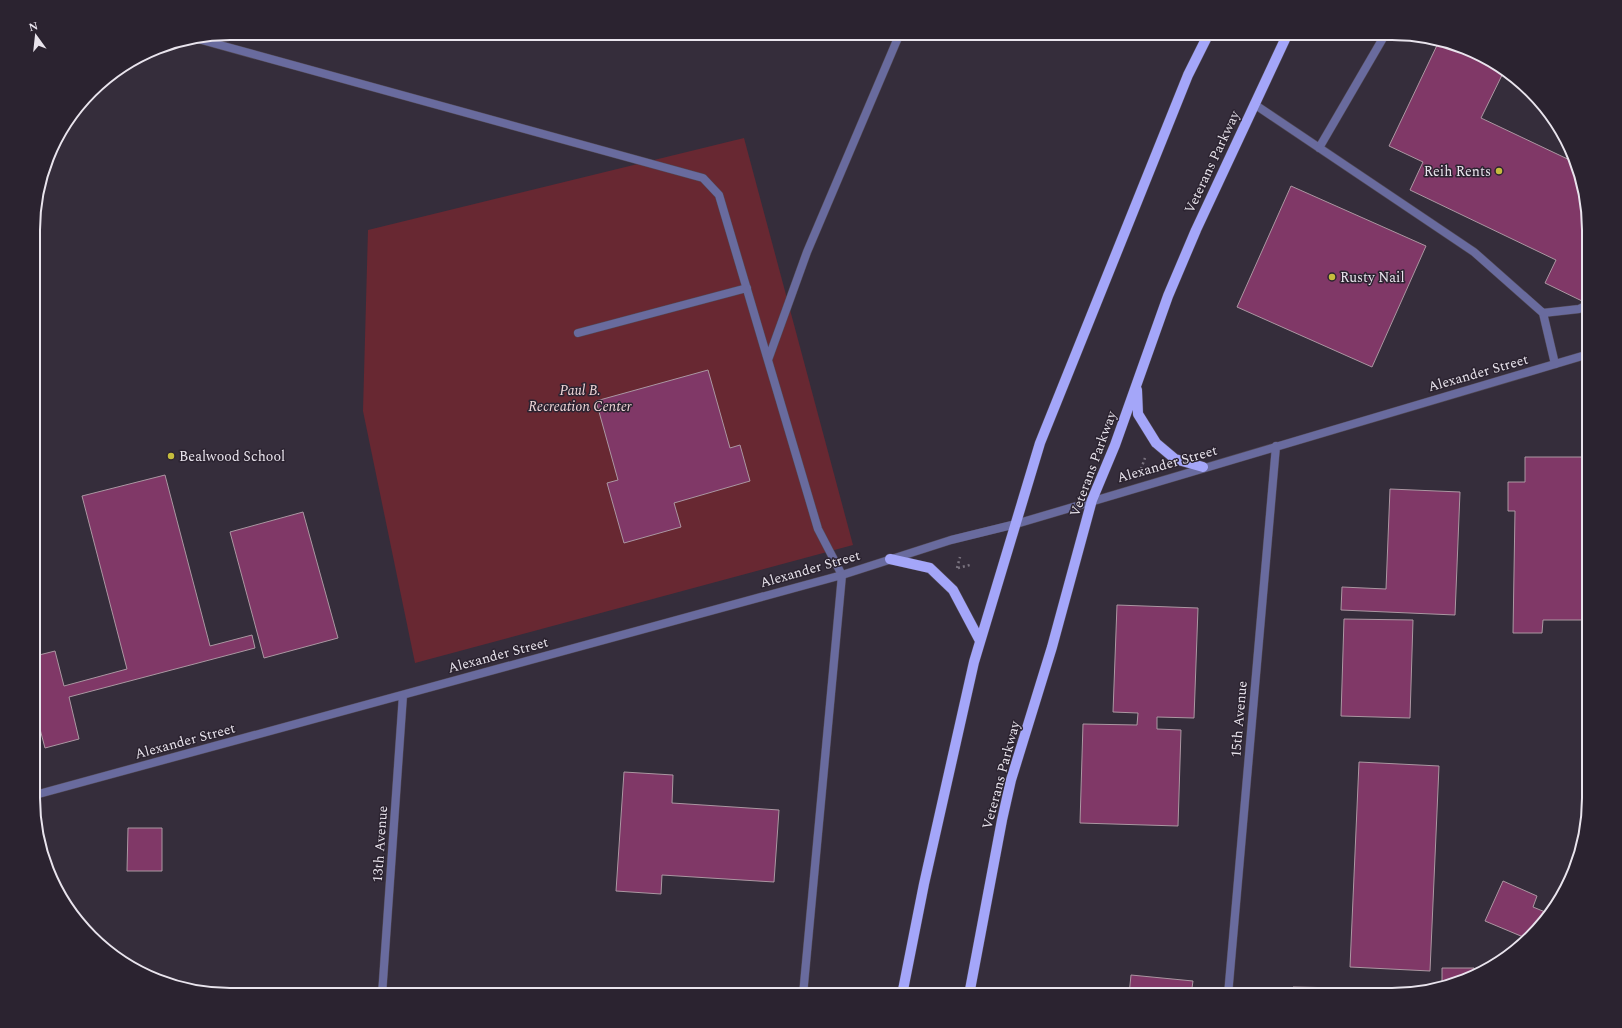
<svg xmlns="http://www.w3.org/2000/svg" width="1622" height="1028" viewBox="0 0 1622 1028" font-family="Spectral,serif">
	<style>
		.green { fill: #682832 }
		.building { fill: #803867; stroke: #ab97a2 }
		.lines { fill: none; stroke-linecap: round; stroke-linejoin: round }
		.lane-casing { stroke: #524a57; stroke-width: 9 }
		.street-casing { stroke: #524a57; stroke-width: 9 }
		.primary-casing { stroke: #524a57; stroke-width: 11 }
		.path { stroke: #7a737f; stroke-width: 2.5; stroke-dasharray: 2 3; stroke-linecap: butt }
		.lane { stroke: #696b9e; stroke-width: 8 }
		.street { stroke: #696b9e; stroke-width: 8 }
		.primary { stroke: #a4a6f9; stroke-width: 10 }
		.poi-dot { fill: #c5bc3d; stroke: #2b2330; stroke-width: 1.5 }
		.labels { text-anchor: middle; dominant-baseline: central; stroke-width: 3; stroke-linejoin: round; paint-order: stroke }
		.street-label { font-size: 14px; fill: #e9e4ed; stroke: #2b2330 }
		.poi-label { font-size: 14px; fill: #e9e4ed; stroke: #2b2330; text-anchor: start }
		.park-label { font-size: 14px; font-style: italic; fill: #f0d6d8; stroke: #2b2330 }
		.rim { fill: none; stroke: #e9e4ed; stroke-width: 2 }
	</style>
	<rect width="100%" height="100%" fill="#352d3b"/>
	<path class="green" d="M744,138L853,545L415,663L363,411L368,230Z"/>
	<path class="building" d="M1440,39L1501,66L1505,69L1481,118L1576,163L1582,178L1589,217V287L1582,301L1545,283L1556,260L1410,190L1423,162L1389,146Z
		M1291,186L1426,246L1372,367L1237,307Z
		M708,370L730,448L740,445L750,481L674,503L681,527L624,543L607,483L618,480L596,401Z
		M1525,457H1589V620H1543L1542,633H1513L1515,511H1508V482H1525Z
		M165,475L210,646L252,635L255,648L69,697L79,739L45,748L35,710V656L55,651L64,686L127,669L82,496Z
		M1390,489L1460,492L1455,615L1341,610L1342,587L1386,589Z
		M303,512L338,638L264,658L230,532Z
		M1117,605L1198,608L1194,718L1157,717V729L1181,730L1178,826L1080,823L1083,724L1137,725L1138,713L1113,712Z
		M1344,619L1413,620L1410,718L1341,716Z
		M1359,762L1439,766L1430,971L1350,967Z
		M624,772L673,775L672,803L779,810L774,882L662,875L661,894L616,891Z
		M128,828H162V871H127Z
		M1503,881L1537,896L1533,907L1550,914L1528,939L1485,921Z
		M1442,968H1474V976L1442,988Z
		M1131,975L1193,981L1191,995H1129Z
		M1293,987L1343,988V995H1293Z"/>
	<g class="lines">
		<g class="lane-casing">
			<path id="lane" d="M198,39L703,178L719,195L818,529L842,575
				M1254,104L1474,252L1543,313L1579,309L1589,304
				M1319,148L1386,33
				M1543,313L1555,364
				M578,333L747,288
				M768,360L807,252L900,33"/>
		</g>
		<g class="street-casing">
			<path id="street" d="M35,795L842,575L951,540L1016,524L1589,354
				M382,995L403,695
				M803,995L842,575
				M1228,995L1276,446"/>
		</g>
		<g class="primary-casing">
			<path id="primary" d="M1137,390L1138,414L1156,443L1175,459L1203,467
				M890,559L930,568L953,590L980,641
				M902,995L924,884L974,662L1040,443L1188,75L1209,33
				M969,995L1002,820L1011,780L1052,647L1092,500L1115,445L1168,296L1196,230L1288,33"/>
		</g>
		<path class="path" d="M1141,469L1145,458
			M957,568L960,557
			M958,568L970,565"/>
		<use href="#lane" class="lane"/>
		<use href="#street" class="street"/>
		<use href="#primary" class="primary"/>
	</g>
	<g class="poi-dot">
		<circle cx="1499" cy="171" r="4"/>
		<circle cx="1332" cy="277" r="4"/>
		<circle cx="171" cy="456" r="4"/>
	</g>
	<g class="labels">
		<g class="street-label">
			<text transform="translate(1212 162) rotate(-65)">Veterans Parkway</text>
			<text transform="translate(1478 373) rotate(-16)">Alexander Street</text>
			<text transform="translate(1093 464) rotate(-70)">Veterans Parkway</text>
			<text transform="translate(1167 464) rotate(-16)">Alexander Street</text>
			<text transform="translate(810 569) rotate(-16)">Alexander Street</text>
			<text transform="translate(498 655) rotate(-15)">Alexander Street</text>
			<text transform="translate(1239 719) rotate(-85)">15th Avenue</text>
			<text transform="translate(185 741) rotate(-15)">Alexander Street</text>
			<text transform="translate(1001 775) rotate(-75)">Veterans Parkway</text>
			<text transform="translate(380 844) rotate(-86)">13th Avenue</text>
		</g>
		<g class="poi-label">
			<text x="1491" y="171" text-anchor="end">Reih Rents</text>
			<text x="1340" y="277">Rusty Nail</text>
			<text x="179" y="456">Bealwood School</text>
		</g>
		<g class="park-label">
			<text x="580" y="390">Paul B.<tspan x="580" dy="16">Recreation Center</tspan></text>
		</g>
	</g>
	<path d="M0 0H1622V1028H0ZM230 40H1392A190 190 0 0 1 1582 230V798A190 190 0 0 1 1392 988H230A190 190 0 0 1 40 798V230A190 190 0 0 1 230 40Z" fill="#2b2330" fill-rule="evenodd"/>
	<path class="rim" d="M230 40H1392A190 190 0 0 1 1582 230V798A190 190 0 0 1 1392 988H230A190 190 0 0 1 40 798V230A190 190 0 0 1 230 40Z"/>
	<g transform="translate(36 36) rotate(345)" stroke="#2b2330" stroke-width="3" paint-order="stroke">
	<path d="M0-3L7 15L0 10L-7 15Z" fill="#e9e4ed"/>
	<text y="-6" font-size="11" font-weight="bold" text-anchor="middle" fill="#e9e4ed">N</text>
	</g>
</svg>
